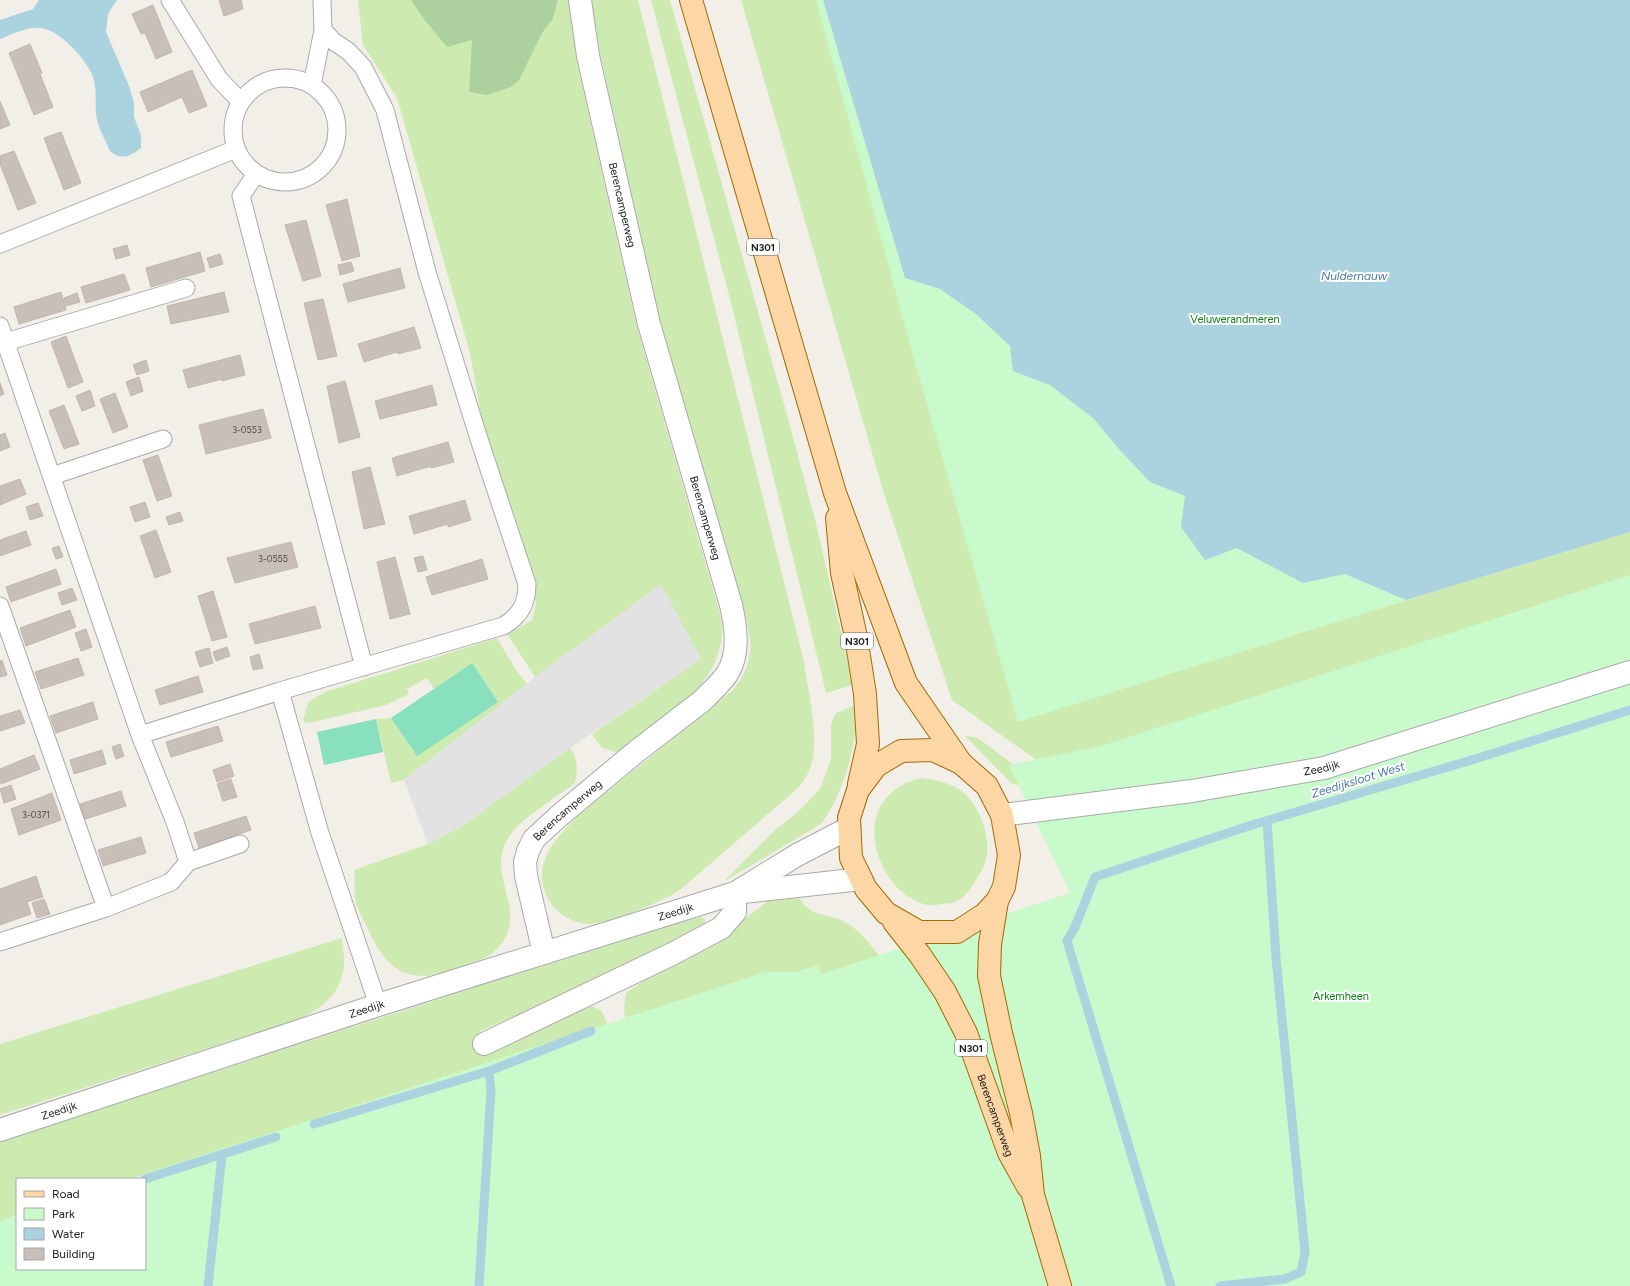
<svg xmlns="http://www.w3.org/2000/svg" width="1630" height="1286" viewBox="0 0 1630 1286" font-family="Figtree,sans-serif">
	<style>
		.grass { fill: #cdebb0; fill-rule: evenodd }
		.forest { fill: #add19e }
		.park { fill: #c8facc }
		.pitch { fill: #88e0be }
		.parking { fill: #e2e2e2 }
		.water { fill: #aad3df }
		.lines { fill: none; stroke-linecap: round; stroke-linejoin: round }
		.stream { stroke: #aad3df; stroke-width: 9 }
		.building { fill: #c7bfb8; stroke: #c4b6ab }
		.service-casing { stroke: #a9a9a9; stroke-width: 19 }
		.minor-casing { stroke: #a9a9a9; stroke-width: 24 }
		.primary-casing { stroke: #a06b00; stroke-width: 24 }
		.service { stroke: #fff; stroke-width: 17 }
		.minor { stroke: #fff; stroke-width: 22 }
		.primary { stroke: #fcd6a4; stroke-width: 22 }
		.labels { text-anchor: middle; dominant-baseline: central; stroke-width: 4; stroke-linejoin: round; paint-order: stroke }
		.number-label { font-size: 9px; fill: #4b4948 }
		.shield { fill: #fff; stroke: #646464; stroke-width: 1 }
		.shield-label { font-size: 10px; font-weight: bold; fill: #222 }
		.street-label { font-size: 11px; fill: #222; stroke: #fff }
		.park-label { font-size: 11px; fill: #0c8416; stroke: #fff }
		.water-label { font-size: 12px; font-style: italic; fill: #4a7aab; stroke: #fff }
	</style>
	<rect width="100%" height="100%" fill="#f2efe9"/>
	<path class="grass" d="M358,0H411L423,18L473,40L469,92L542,33L553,19L558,0H568L576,58L637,327L721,617C722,627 723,637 720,647C709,696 654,725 617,752L602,748L592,734L701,659L661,585L535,677L507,634L532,620L536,603L519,528L484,432L470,353L397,98L363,45Z
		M591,0H638L804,662C808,694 823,745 807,775C805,780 801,784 798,788L680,890C661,902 611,924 589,924C559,923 534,892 544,862C550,844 566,827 580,814L733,690C758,658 751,639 742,602L660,321L600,53Z
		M651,0H670L786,411L817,527L853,685L826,693L730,299Z
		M741,0H823L1018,721L1406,600L1630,532V601L1046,767L952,700L884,494Z
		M497,638L516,670L527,684L404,780L391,783L376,719L391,718L417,756L472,663L434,689L427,678L407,689L409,694L386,705L309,723L303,721L308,702L325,692Z
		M856,705C858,743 844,793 821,824L723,882L775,830L798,812L820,789L831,759V724L836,713Z
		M964,735L978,738L1030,777V789L1011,783Z
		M570,748C578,759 578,769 575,783C558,796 522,818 511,834C482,874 528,904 502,943C491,959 472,963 455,969C410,985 388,973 369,931C365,922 359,913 356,903C353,893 356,881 354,870L428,844L462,826Z
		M921,778C935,780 947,782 959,789C981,804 996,846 982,870C975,881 968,897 955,902C952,904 947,903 943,904C938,904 933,906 928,905C924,905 919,902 914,900C882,884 861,832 884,801C893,788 906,782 921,778Z
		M799,898C813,917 819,912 838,919C863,928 881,958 894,979L206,1286H0V1141L658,928L701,917L705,919V925L561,997L480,1031L489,1050L592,1006L601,1010L615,1040L627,1035L624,1009L626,993L649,977L713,943L768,901ZM17,1179H145V1269H17Z
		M342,938C342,947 345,957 344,966C341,994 323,1007 300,1019L0,1115V1044Z"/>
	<path class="forest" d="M411,0H558L553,19L542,33L519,80L511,87L487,95L469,92L472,40L447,47L423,18Z"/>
	<path class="park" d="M816,0H1630V528C1427,595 1222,657 1018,722L911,348Z
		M1630,575V1286H0V1221L17,1215V1269H145V1179H129L766,972H796L817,965L822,974L1070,893L1009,765L1098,747Z"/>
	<path class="pitch" d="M472,663L498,702L417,756L391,718Z
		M376,719L383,752L324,765L317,732Z"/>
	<path class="parking" d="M661,584L701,659L570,748L462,826L428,844L404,780L535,677Z"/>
	<path class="water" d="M39,0H117L108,14L106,32L129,86L134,103V117L141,135V148C131,156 121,161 110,151C105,139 97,126 96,114C95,101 97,89 93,77C87,60 60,30 41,28C27,26 13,34 0,39V20L33,9Z
		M823,0H1630V532L1406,600L1345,574L1303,583L1237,548L1205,560L1181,527L1185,496L1150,482L1119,449L1093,418L1050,385L1013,371L1010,346L976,314L940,289L905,278Z"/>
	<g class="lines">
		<path class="stream" d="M314,1124L489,1071L591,1031
			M145,1179L276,1137
			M208,1286L222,1155
			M479,1286L491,1091L489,1071
			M1171,1286L1067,941L1075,927L1095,877L1252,825L1475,759L1630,710
			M1220,1286L1285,1279L1301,1272L1305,1252L1276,958L1267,821"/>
	</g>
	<path class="building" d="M219,0H241L243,9L224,16Z
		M153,5L172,52L156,59L145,33L141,34L132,14Z
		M30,44L42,73L40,74L53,107L34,115L9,53Z
		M192,70L207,106L189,113L182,97L148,112L140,92Z
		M0,101L10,125L0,129Z
		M61,132L81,183L64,190L44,138Z
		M14,151L36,203L18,210L0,164V156Z
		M347,199L360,256L342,261L326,205Z
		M306,220L321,276L303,281L285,225Z
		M127,245L130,255L116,259L113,249Z
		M200,252L205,271L151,287L146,268Z
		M220,254L223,264L210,268L207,258Z
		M351,262L354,271L340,275L338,265Z
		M400,268L405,288L348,302L343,284Z
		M124,274L130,290L86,303L81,287Z
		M61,292L66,310L19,324L14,307Z
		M224,292L229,312L171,324L167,306Z
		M77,293L80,302L66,306L64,298Z
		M323,299L337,356L318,360L304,303Z
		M414,327L421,348L398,354L397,352L364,362L358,344Z
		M66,336L83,382L68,388L51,342Z
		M240,355L245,375L222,381V379L188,388L183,370Z
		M146,360L149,371L137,375L133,365Z
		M139,377L143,391L131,396L126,382Z
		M345,381L360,437L339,443L327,386Z
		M0,383L4,394L0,396Z
		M432,385L437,405L380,419L375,401Z
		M90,390L95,406L82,411L76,396Z
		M115,393L128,427L113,433L100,399Z
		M64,405L79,444L64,449L49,411Z
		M263,409L271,438L206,454L199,425Z
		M5,433L10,447L0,451V435Z
		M448,442L454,462L431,468V466L397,476L392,458Z
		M158,455L172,496L157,501L143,460Z
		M370,467L385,524L364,529L352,472Z
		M20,479L26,494L0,505V486Z
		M465,500L471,520L448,527V524L414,534L409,516Z
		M145,502L150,517L135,522L130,507Z
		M38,503L43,516L30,520L26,507Z
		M180,512L183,521L169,525L166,517Z
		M156,530L171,572L155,578L140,536Z
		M26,531L31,545L0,556V540Z
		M291,542L298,567L235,583L227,558Z
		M59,546L63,557L56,559L52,548Z
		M423,556L427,570L418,572L414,558Z
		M395,557L410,614L390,619L377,562Z
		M482,559L488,579L432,595L426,577Z
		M56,569L61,584L11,602L6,587Z
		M72,588L77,600L62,605L58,593Z
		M213,591L227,637L212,641L198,596Z
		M315,606L321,628L255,644L249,624Z
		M70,610L76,627L26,646L20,628Z
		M86,629L92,647L81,651L75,633Z
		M227,647L230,656L216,661L213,652Z
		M209,648L213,663L200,667L195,652Z
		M259,654L263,668L253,670L250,657Z
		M78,658L84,675L41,689L35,672Z
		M2,660L7,675L0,677V661Z
		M198,676L203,692L160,705L155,690Z
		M93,702L98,719L56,733L50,716Z
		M20,710L25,723L0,731V716Z
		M218,726L223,741L171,757L166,742Z
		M120,744L124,756L116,759L112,747Z
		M102,750L106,764L74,774L70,760Z
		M34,755L40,769L1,784L0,769Z
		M230,764L234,776L217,782L213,770Z
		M231,779L237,797L223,801L217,784Z
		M11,785L16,799L4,803L0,789Z
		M121,791L126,806L85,819L80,804Z
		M52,793L61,820L19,835L11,809Z
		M246,816L251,830L199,848L194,833Z
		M141,837L146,853L103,866L98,850Z
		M36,876L43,897L27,902L31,914L0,925V889Z
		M44,899L50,914L37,918L32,903Z"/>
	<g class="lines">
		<g class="service-casing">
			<path id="service" d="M170,0L219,79L241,102
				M323,30L333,41L348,51L363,67L385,110L427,272L479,439L527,584C527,604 520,616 503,626L280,691L320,833L378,1005
				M233 130a52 52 0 1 1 104 0a52 52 0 1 1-104 0Z
				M312,85L323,30L322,0
				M256,174L241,196L364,667
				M0,244L236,149
				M0,326L140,735L175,822L188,862
				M6,342L186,288
				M52,476L163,439
				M0,606L106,908
				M140,735L280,691
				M0,942L106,908L171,882L188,862L240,844"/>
		</g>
		<g class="minor-casing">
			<g id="minor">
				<path id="s1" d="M1002,815L1192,791L1324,768L1630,672"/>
				<path d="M740,890L797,855L849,828"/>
				<path id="s2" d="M544,953L526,876L525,862L528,851L534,839L559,816L637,751L702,701C710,693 720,684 727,674C740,654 736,627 731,605L649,324L588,56L580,0"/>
				<path d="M484,1044L672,954L721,928L735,912V893"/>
				<path id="s3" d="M0,1130L378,1005L735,893L861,879"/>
			</g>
		</g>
		<g class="primary-casing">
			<g id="primary">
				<path d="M691,0L835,493L906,683L961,763"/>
				<path d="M837,518L842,573L856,637L865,694L868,744L859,784"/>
				<path d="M933,750L961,763L987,786L1002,815L1009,855L1004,887L997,901L985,914L957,932H919L886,913L866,889L851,858L849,818L858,790L876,766L901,751Z"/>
				<path d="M997,901L990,944L989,976L1001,1033L1021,1113L1029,1156L1033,1195L1060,1286"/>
				<path id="s4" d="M894,922L920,955L945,992L966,1033L1009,1153L1028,1187"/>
			</g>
		</g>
		<use href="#service" class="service"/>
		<use href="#minor" class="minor"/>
		<use href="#primary" class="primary"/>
	</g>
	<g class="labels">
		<g class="number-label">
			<text x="247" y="429">3-0553</text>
			<text x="273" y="558">3-0555</text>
			<text x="36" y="814">3-0371</text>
		</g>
		<g class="shield">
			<rect x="747" y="239" width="32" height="16" rx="3"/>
			<rect x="841" y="633" width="32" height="16" rx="3"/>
			<rect x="955" y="1040" width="32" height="16" rx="3"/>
		</g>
		<g class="shield-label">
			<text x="763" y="247">N301</text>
			<text x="857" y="641">N301</text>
			<text x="971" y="1048">N301</text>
		</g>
		<g class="street-label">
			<text transform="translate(622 205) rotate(77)">Berencamperweg</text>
			<text transform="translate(705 518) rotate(74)">Berencamperweg</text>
			<text stroke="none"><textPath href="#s1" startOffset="323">Zeedijk</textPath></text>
			<text stroke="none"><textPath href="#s2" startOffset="162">Berencamperweg</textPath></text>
			<text stroke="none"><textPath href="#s3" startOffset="710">Zeedijk</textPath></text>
			<text stroke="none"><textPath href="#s3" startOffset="386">Zeedijk</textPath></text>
			<text stroke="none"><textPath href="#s3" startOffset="62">Zeedijk</textPath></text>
			<text stroke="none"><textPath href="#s4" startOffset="220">Berencamperweg</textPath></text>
		</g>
		<g class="park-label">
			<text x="1235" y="319">Veluwerandmeren</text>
			<text x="1341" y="996">Arkemheen</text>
		</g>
		<g class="water-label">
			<text x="1354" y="276">Nuldernauw</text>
			<text transform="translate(1358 780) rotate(-17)">Zeedijksloot West</text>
		</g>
	</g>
	<rect x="16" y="1178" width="130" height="92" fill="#ffffff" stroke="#a7a7a7"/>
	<rect x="24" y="1191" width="20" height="6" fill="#fcd6a4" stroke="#a7a7a7"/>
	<text x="52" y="1198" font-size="12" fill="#222222">Road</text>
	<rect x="24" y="1208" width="20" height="12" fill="#c8facc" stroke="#a7a7a7"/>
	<text x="52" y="1218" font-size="12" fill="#222222">Park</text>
	<rect x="24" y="1228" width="20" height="12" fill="#aad3df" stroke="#a7a7a7"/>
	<text x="52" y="1238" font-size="12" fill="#222222">Water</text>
	<rect x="24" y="1248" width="20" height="12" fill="#c7bfb8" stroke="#a7a7a7"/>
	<text x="52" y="1258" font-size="12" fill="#222222">Building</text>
</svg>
